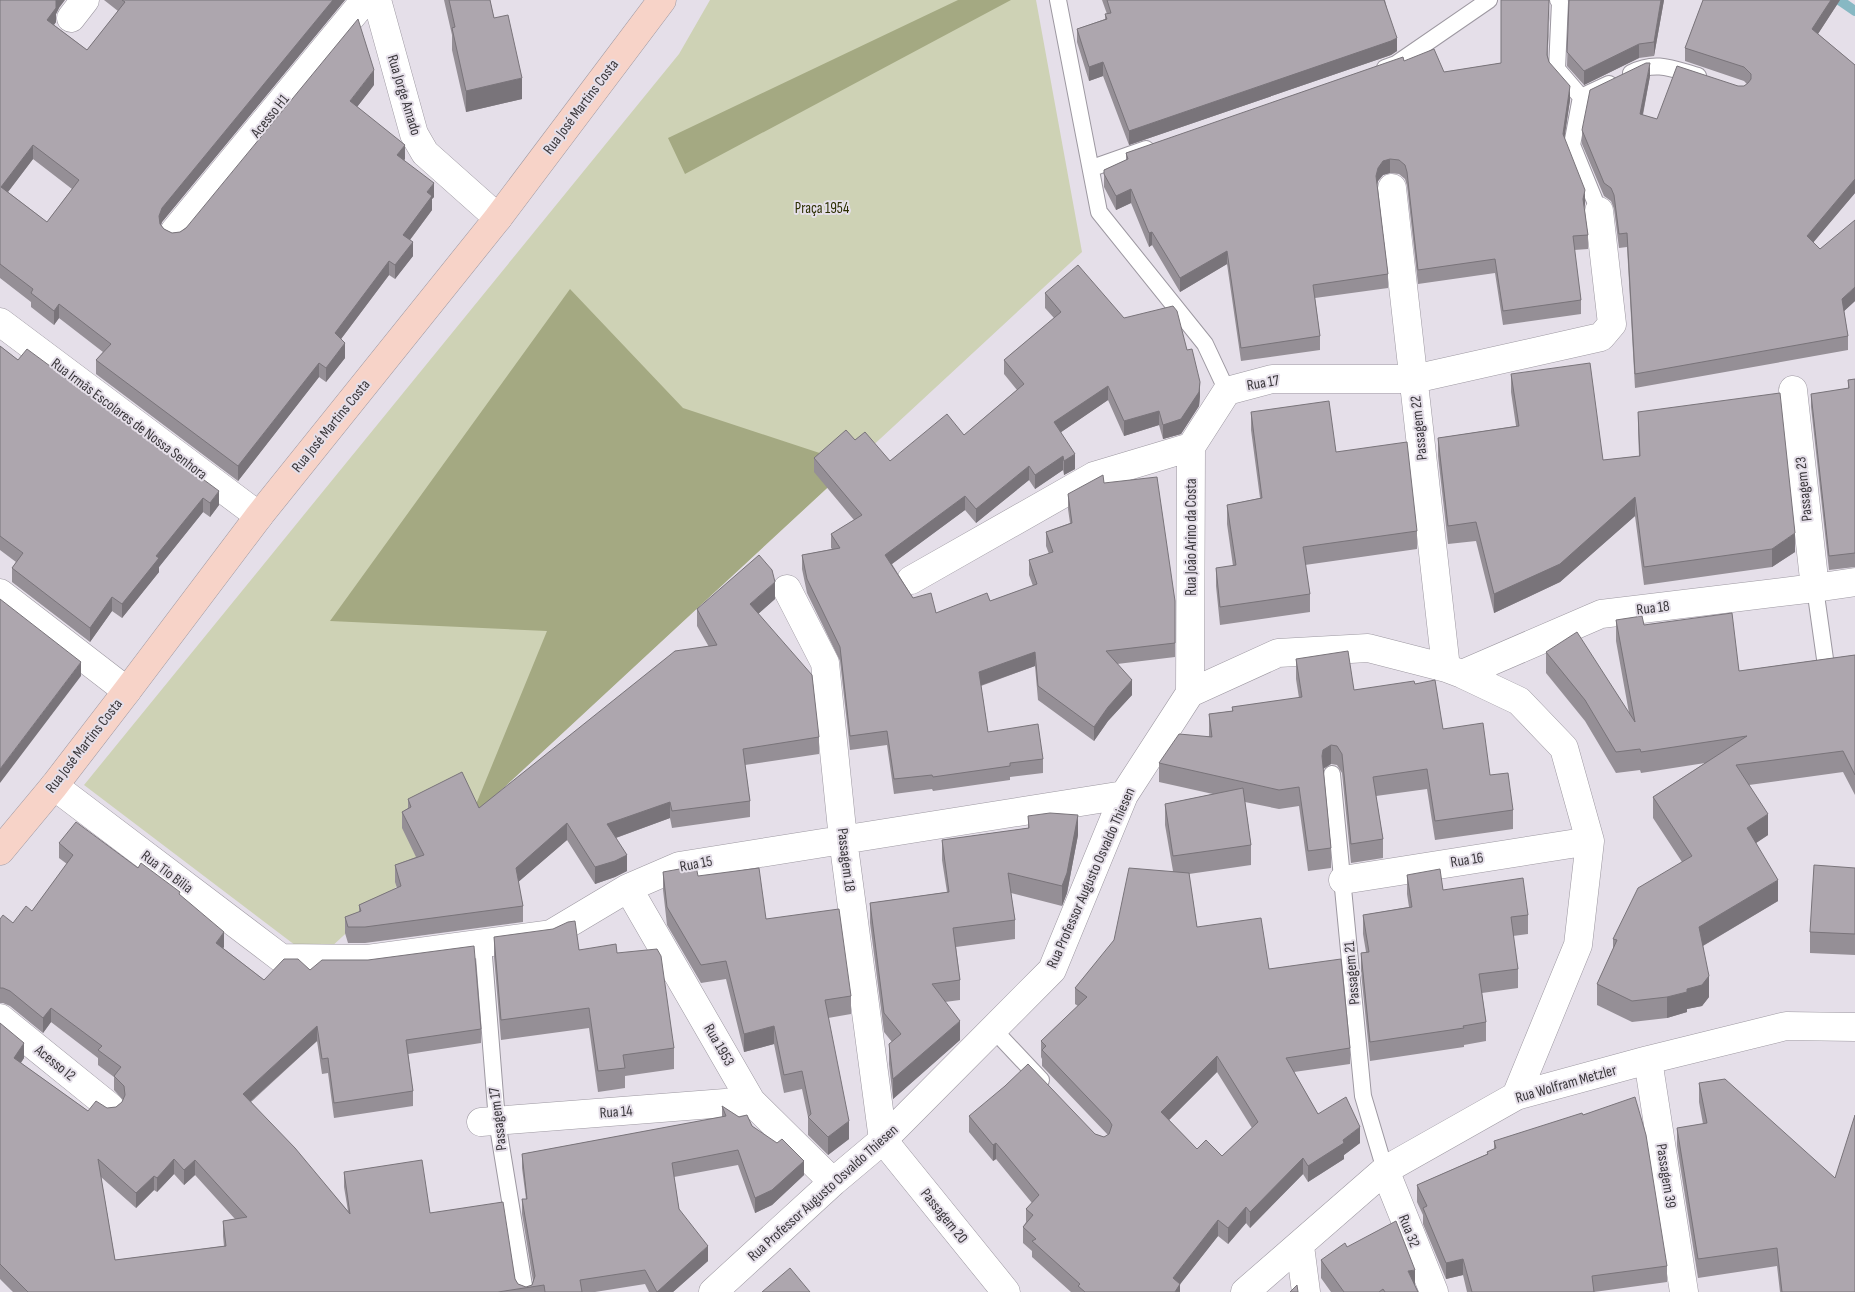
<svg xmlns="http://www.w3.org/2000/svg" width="1855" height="1292" viewBox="0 0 1855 1292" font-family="'Sofia Sans Condensed',sans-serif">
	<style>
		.green { fill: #ced2b5 }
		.forest { fill: #a4a982 }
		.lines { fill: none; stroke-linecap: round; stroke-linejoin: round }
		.stream { stroke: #87b8c3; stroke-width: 10 }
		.lane-casing { stroke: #9d98a1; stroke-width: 18 }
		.street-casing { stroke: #9d98a1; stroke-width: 29 }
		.secondary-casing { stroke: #9d98a1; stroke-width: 29 }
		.lane { stroke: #fff; stroke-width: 16 }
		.street { stroke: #fff; stroke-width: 28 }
		.secondary { stroke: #f7d3c8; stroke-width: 28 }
		.wall { fill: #958f96; fill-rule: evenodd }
		.shaded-wall { fill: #79747a }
		.building { fill: #ada6ae; stroke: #79747a; fill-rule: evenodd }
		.labels { text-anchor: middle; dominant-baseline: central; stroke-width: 4; stroke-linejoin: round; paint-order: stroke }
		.street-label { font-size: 15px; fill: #3b383c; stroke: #e5dfe9 }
		.park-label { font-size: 15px; fill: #2b2e00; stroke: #e5dfe9 }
	</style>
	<rect width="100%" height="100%" fill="#e5dfe9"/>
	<path class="green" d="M710,0H1036L1082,252L316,961L84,785L679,54Z"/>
	<path class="forest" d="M958,0H1011L685,174L668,138Z
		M570,289L683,408L853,464L470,819L547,631L330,621Z"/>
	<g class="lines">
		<path class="stream" d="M1839,0L1855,11"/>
		<g class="lane-casing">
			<path id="lane" d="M1058,0L1099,212L1205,344L1227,391
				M1558,0L1560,2L1557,69L1581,97
				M1385,68L1396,64L1489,0
				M1631,73C1656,60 1673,69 1698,76
				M1092,168L1146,149
				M1599,211L1572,145L1581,97L1609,84
				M1815,588L1825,659
				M1332,774L1363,1096L1385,1170
				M483,944L497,1121L525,1292
				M993,1029L1041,1080"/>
		</g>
		<g class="street-casing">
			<path id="street" d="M377,0L414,134L425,153L498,218
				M71,18L85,0
				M1392,188L1446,668
				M174,232L365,0
				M0,322L259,516
				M1793,390L1815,588
				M911,580L1094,476L1191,447
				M787,589L825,663L843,839L883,1140L1006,1292
				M0,593L127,691
				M1462,674L1601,614L1815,588L1855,582
				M1190,693L1191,447L1227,391L1272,379H1414L1601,337L1612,324L1599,211
				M54,786L281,958L366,959L551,934L628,888L679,866L1124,795
				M1343,880L1590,841
				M628,888L751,1101L833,1182
				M0,1018L110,1107
				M1648,1060L1684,1292
				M481,1122L751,1101
				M1385,1170L1434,1292
				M1300,1246L1306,1292
				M713,1292L833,1182L883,1140L1052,970L1124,795L1190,693L1278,653L1368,648L1446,668L1462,674L1519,701L1564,748L1590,841L1578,945L1516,1096
				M1245,1292L1385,1170L1516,1096L1648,1060L1786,1026L1855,1027"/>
		</g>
		<g class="secondary-casing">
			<path id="secondary" d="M0,851L54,786L127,691L259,516L498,218L662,0"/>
		</g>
		<use href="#lane" class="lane"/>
		<use href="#street" class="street"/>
		<use href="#secondary" class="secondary"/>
	</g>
	<path class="wall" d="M0,0L59,8L56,14V22L54,25L87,50L118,11L104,0H345L162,222L161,225L164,229L172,233L180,232L374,85L357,107L405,159L404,160L434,197L432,199V210L410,240L413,256L395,279L389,275L341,339L345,358L326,382L319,377L238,481L96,374V360L103,352L59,318L54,325L31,307V302L0,278ZM33,159L72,189L47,222L8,192Z
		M444,0H490L494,18L522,99L466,112L452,50V35Z
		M1102,0H1385L1397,51L1391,55L1129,145L1103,76L1089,81L1077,42V29L1105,19V14H1107Z
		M1569,0H1664L1654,56L1639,58L1584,85L1567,66Z
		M1703,0H1840L1818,34L1855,65V193L1813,242L1855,301L1844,311L1848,336V350L1635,388L1627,247L1619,248L1614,209L1611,201L1604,196L1582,144V130L1650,76L1643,115L1657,119L1738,86H1744L1747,84L1744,81L1685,61V48Z
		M1548,57L1549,62L1570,100L1564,138L1585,204L1584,208L1588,235V249L1574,250L1581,300V314L1503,325L1495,273L1418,284L1407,186L1405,179L1399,174L1390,173L1383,175L1378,181L1377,184L1388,274V288L1315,298L1320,336V350L1241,361L1227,264L1180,292L1152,245L1149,247L1131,203L1116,210L1104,187V170L1126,160V153L1404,61L1444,72L1501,63V61Z
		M1045,293L1124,318L1187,350L1200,396L1199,406L1181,434L1163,439L1159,425L1124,436L1108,400L1061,432L1075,469L1064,475L1063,470L1035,489L1029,480L976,523L965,510L892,564L913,598L936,613L990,601L1033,586L1029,575V560L1049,554L1046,546V532L1070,523L1068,509V494L1104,483L1175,601V657L1117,664L1132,695L1108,721L1094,741L1038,700L1035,666L981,686L988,732L1043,759V773L1010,777V780L933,791L932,789L894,794L887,745L850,750L840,661L807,593L802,569V555L832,549L831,548V534L854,520L814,472V458L855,440L890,461L964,435L1017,390L1004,374V360L1054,318L1045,308Z
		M0,346L18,360L219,505L210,517L203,512L159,567V572L122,618L112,611L90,642L12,582V568L16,562L0,550Z
		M1511,374L1603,460L1639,456L1638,430V412L1795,552L1772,567L1644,585L1635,516L1560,582L1494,613L1476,541L1448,544L1438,456V438L1516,426L1511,392Z
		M1855,379V567L1829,570L1811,407V394L1848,389V380Z
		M1251,412L1336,452L1417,531V549L1305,565L1310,594V612L1220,625L1216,586V568L1233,566L1227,524V505L1260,498L1251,430Z
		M775,599L758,614L819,737V754L745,765L750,801V817L672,828L670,818L616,838L627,871L615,877L595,884L567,840L518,882L523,906V922L365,943H348L345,933V917L359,912V905L397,888L395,882V865L416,857L402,828V812L408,808V799L479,808L709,647L697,626V609Z
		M1616,620L1644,625L1739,671L1855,655V795L1843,772L1749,785L1768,835L1756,843L1778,901L1703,946L1709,997L1702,1006L1687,1009V1012L1667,1018L1632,1022L1597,1005V984L1613,949V939L1682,862L1653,818V797L1705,763L1641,773L1640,770L1616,773L1585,721L1546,673V652L1629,713L1616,641Z
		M1296,659L1354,690L1415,684L1443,729L1490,775L1513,810V829L1435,840L1427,789L1376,796L1383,839V858L1351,863L1342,773L1337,765L1331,764L1323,769L1331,848V868L1308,871L1299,806L1279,809L1245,802L1251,845V865L1189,874L1197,927L1269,969L1350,1048V1064L1294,1072L1318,1114L1360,1143L1344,1155V1159L1308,1182L1303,1174L1250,1228L1246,1223L1228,1244L1218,1236L1180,1284V1292H1071L1032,1257V1251L1023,1243V1227L1026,1222V1209L1032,1203L996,1159L993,1161L969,1132V1116L1095,1134L1104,1137L1108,1135L1042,1066V1059L1041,1057V1041L1078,1006L1075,1004V988L1173,871L1165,825V804L1213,794L1159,782V763L1209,736V714L1232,711V707L1299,698L1296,679ZM1217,1072L1252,1128L1222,1156L1197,1149L1169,1120Z
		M1028,816L1078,835L1067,893L1062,906L1011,893L1015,920V939L956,947L960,980V1000L945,1002L960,1040L893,1099L889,1064V1044L892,1042L884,1032L870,923V903L947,892L942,860V840L1028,828Z
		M59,843L138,868L180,895L224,947L223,948L264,980L310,970L481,1029V1043L408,1054L413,1091V1106L334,1118L328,1073L322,1074L317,1041L251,1102L348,1211L344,1187V1172L430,1213L515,1279L518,1284L526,1287L532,1285L533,1281L522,1214V1199H526L522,1168V1154L722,1117V1106L752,1126L804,1175L772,1205L755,1213L738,1165L674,1177L679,1209L708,1261L673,1292H649L645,1284L595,1292H13L0,1279V1023L24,1058L21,1063L88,1111L116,1107L122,1102L123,1100L114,1090V1077L98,1065V1058L51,1022L43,1033L10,1006L3,1003H0V919L13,923L32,911L67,864L59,858ZM174,1174L184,1185L195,1175L235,1219L223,1221V1236L224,1246L115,1260L101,1177L136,1208L154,1190L157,1192Z
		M1855,868V955L1810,953V932Z
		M663,872L698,876L766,919L851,996V1014L828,1018L849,1139L828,1155L808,1135V1117L802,1089L784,1093L774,1044L744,1052L726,979L701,983L667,925L663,890Z
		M1407,875L1443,890L1528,915V934L1513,936L1518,969V988L1482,993L1486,1022V1041L1464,1045V1047L1370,1061L1361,972V953L1366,952L1363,934V915L1409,907L1407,894Z
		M494,937L579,950L617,953L674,1048V1069L625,1076V1088L598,1092L589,1028L501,1040L494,957Z
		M1699,1083L1855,1292H1780L1777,1266L1698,1278L1677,1146V1128L1703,1124L1699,1102Z
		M1494,1141L1667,1266V1282L1594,1292H1467L1463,1275L1446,1279L1423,1224V1215L1417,1202V1185L1487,1154V1152L1494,1149Z
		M1347,1247L1415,1286L1418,1292H1331L1321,1278V1260Z"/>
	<path class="shaded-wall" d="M56,0H65L59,8L56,14V22L47,34V20Z
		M333,0H345L162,222L159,230V216L162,208Z
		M1550,0L1547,69V55Z
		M1661,0H1664L1654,56V42Z
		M1831,0H1840L1812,43V29Z
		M1397,38V51L1391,55L1129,145V131Z
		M1639,44V58L1584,85V71Z
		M1103,62V76L1089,81V67Z
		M1650,63V76L1640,128V114Z
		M374,70V85L350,116V101Z
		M522,78V99L466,112V91Z
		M1570,86V100L1563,148V134Z
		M33,145V159L1,201V187Z
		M405,145V159L397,169V155Z
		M1390,159V173L1383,175L1378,181L1376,190V176L1378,168L1383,161Z
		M1855,179V193L1807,250V236Z
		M434,183V197L432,199V210L403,249V235L427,192Z
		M1131,189V203L1116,210V196Z
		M1585,190V204L1583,213V199Z
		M1152,232V245L1149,247V233Z
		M413,242V256L395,279V265Z
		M1227,251V264L1180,292V278Z
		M389,261V275L335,347V333Z
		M1855,287V301L1842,313V299Z
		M59,304V318L54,325V311Z
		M345,343V358L326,382V368Z
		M319,363V377L238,481V466Z
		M1200,382V396L1199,406L1181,434L1163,439V425Z
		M1108,386V400L1054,437V422Z
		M1159,411V425L1124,436V421Z
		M1075,454V469L1064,475V461Z
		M1063,456V470L1035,489V475Z
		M1029,466V480L976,523V509Z
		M219,491V505L210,517V503Z
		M965,496V510L885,569V555Z
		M1635,497V516L1560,582L1494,613V594Z
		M203,498V512L159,567V572L122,618V604L156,556Z
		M1795,533V552L1772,567V549Z
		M775,582V599L750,621V604Z
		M112,597V611L90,642V628Z
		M1035,652V666L979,686V672Z
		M81,662V676L0,783V769Z
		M1132,680V695L1108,721L1094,741V727L1108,707Z
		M1331,745V764L1323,769L1322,756L1323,750Z
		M670,802V818L607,841V824Z
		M1768,814V835L1747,849V828Z
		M1078,815V835L1067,893L1062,906V886Z
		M567,823V840L516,884V868Z
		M627,855V871L615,877L595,884V867Z
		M1778,880V901L1699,948V927Z
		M224,932V947L216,957V943Z
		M1709,976V997L1702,1006L1687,1009V989Z
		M1687,992V1012L1667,1018V997Z
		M51,1008V1022L43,1033V1018Z
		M960,1021V1040L893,1099V1079Z
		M317,1026V1041L243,1108V1094Z
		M774,1026V1044L744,1052V1034Z
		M24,1043V1058L14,1072V1058Z
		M1217,1056V1072L1161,1128V1112Z
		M849,1121V1139L828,1155V1137Z
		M1360,1127V1143L1344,1155V1159L1308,1182V1166Z
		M996,1143V1159L993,1161V1145Z
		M1303,1158V1174L1250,1228V1212Z
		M174,1159V1174L157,1192V1178Z
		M195,1160V1175L184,1185V1170Z
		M804,1161V1175L772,1205L755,1213V1198Z
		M154,1176V1190L136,1208V1193Z
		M1246,1207V1223L1228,1244V1228Z
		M1218,1220V1236L1174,1292L1173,1278Z
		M708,1246V1261L673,1292H657Z
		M1463,1259V1275L1446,1279V1263Z
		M1415,1270V1287L1408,1271Z
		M1180,1284V1292H1175Z"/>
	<path class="building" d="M0,0H56V8L47,20L87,50L125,2L122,0H333L162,208L159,216L160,224L164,229L172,233L180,232L186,228L358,19L374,70L350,101L405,145L397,155L434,183L427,192L432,196L403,235L413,242L395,265L389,261L335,333L345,343L326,368L319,363L238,466L96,360L111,344L59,304L54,311L31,293L33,289L0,264ZM33,145L79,180L47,222L1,187Z
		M449,0H490L494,18L508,15L522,78L466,91L452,28L455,27Z
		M1107,0H1384L1397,38L1391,41L1129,131L1103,62L1089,67L1077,29L1107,19L1105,14L1111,13Z
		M1501,0H1549L1547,55L1549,62L1570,86L1563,134L1585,190L1583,199L1588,235L1573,236L1581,300L1503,311L1495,259L1418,270L1407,172L1405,165L1399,160L1390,159L1383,161L1378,168L1376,176L1388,274L1313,285L1320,336L1241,348L1227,251L1180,278L1152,232L1149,233L1131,189L1116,196L1104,174V170L1128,159L1126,153L1403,57L1404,61L1434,49L1444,72L1501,63Z
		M1569,0H1661L1654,42L1639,44L1584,71L1567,52Z
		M1703,0H1831L1812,29L1855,65V179L1807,236L1820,249L1855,220V287L1842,299L1848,336L1635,374L1627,233L1619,234L1614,195L1611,188L1604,183L1582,130L1590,90L1646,63H1650L1640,114L1657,119L1677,66L1738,86H1744L1748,83L1751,79V74L1744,67L1685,48Z
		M1078,265L1124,318L1173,306L1177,311L1187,350L1192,349L1200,382L1199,392L1181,419L1163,425L1159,411L1124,421L1108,386L1054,422L1075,454L1064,461L1063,456L1035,475L1029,466L976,509L965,496L885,555L913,598L931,593L936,613L987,593L990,601L1037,584L1029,560L1053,552L1046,532L1072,523L1068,494L1103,475L1104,483L1157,477L1175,601V643L1106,651L1132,680L1108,707L1094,727L1038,686L1035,652L979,672L988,732L1038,724L1043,759L1010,763V766L933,777L932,775L894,779L887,731L850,736L840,647L807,579L802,555L840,548L831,534L862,515L814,458L846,430L855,440L865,432L890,461L947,414L964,435L1024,384L1004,360L1061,312L1045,293Z
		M0,346L18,360L27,349L219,491L210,503L203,498L156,556L159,558L122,604L112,597L90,628L12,568L23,553L0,536Z
		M1590,363L1603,460L1640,456L1638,412L1780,393L1795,533L1772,549L1644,567L1635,497L1560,564L1494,594L1476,522L1448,526L1438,438L1519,426L1511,374Z
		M1855,379V553L1829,556L1811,394L1849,388L1848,380Z
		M1329,401L1336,452L1407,442L1417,531L1303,547L1310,594L1220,607L1216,568L1236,565L1227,505L1262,498L1251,412Z
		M759,555L772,570L775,582L750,604L812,675L819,737L743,749L750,801L672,811L670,802L607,824L627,855L615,861L595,867L567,823L516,868L523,906L365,927H348L345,917L361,911L359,905L401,886L395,865L424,855L402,812L411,807L408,799L462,772L479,808L675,651L717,645L697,609Z
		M0,599L81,662L0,769Z
		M1732,613L1739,671L1855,655V775L1843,751L1736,765L1768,814L1747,828L1778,880L1699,927L1709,976L1702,985L1687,989V992L1667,997L1632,1001L1597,984L1617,940L1613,939L1638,888L1692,856L1653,797L1747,736L1641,752L1640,749L1616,752L1585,700L1546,652L1577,632L1635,722L1616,620L1642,616L1644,625Z
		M1348,651L1354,690L1414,681L1415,684L1435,680L1443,729L1483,723L1490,775L1508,773L1513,810L1435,821L1427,769L1373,777L1383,839L1351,844L1342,754L1337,746L1331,745L1323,750L1322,756L1331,848L1308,851L1299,787L1279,790L1159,763L1179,734L1212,737L1209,714L1233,711L1232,707L1302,697L1296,659Z
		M1243,788L1251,845L1173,856L1165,804Z
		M1050,813L1078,815L1067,873L1062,886L1008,873L1015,920L953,928L960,980L932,984L960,1021L893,1079L889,1044L901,1034L884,1013L870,903L949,892L942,840L1029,828L1028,816Z
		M76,822L138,868L141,863L180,892L179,894L224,932L216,943L264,980L284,959H298L310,970L322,960H368L474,946L481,1029L406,1040L413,1091L334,1103L328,1058L322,1059L317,1026L243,1094L295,1148L350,1214L344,1172L422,1160L430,1213L503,1202L515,1279L518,1284L526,1287L532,1285L535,1276L522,1199H527L522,1154L726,1116L722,1106L739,1117L747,1115L752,1126L777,1143L782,1139L804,1161L772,1190L755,1198L738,1150L672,1163L679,1209L708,1246L657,1292L645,1270L580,1280L582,1292H545L544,1285L498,1292H28L0,1264V1023L24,1043L14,1058L88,1111L96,1101L107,1108L116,1107L122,1102L125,1095L124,1086L114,1076L121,1067L98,1050L102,1046L51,1008L43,1018L10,991L3,988H0V919L3,915L13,923L26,906L32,911L73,855L59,843ZM98,1159L136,1193L154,1176L157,1178L174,1159L184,1170L195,1160L247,1217L223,1221L226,1246L115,1260Z
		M1814,865L1855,868V934L1810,932Z
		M696,866L698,876L759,868L766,919L839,909L851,996L825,1000L849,1121L828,1137L808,1117L811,1114L802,1071L784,1075L774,1026L744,1034L726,961L701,965L667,907L663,872Z
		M1129,868L1189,873L1197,927L1261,918L1269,969L1341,959L1350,1048L1286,1058L1318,1114L1346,1097L1360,1127L1343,1140L1344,1143L1308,1166L1303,1158L1250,1212L1246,1207L1228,1228L1218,1220L1173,1278L1180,1284L1175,1292H1085L1078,1286L1080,1284L1032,1241L1036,1239L1023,1227L1033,1215L1026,1209L1039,1195L996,1143L993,1145L969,1116L1005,1086L1028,1064L1095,1134L1104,1137L1109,1134L1112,1125L1109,1120L1042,1050L1046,1046L1041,1041L1087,997L1075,988L1114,940ZM1217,1056L1258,1122L1222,1156L1206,1140L1197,1149L1161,1112Z
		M1440,869L1443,890L1523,878L1528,915L1511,917L1518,969L1479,974L1486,1022L1463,1026L1464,1028L1370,1042L1361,953L1369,952L1363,915L1412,907L1407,875Z
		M575,921L579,950L616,944L617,953L657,949L661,956L674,1048L623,1055L625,1068L598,1071L589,1008L501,1020L494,937L553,929L568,922Z
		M1725,1079L1835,1178L1855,1115V1292H1782L1777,1248L1698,1259L1677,1128L1707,1123L1699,1083Z
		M1635,1097L1646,1135L1667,1266L1592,1276L1594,1292H1472L1463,1259L1446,1263L1423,1208L1427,1206L1417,1185L1488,1154L1487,1152L1496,1148L1494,1141L1582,1113L1583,1115Z
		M1396,1221L1415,1270L1408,1271L1418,1292H1385L1383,1289L1379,1292H1344L1321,1260L1345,1243L1347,1247Z
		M790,1268L810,1292H762Z
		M1297,1285L1298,1292H1290Z"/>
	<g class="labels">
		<g class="street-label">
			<text transform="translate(404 95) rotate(73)">Rua Jorge Amado</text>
			<text transform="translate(581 107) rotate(-53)">Rua José Martins Costa</text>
			<text transform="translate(270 116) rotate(-51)">Acesso H1</text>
			<text transform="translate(1263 383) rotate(-10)">Rua 17</text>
			<text transform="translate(129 419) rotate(37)">Rua Irmãs Escolares de Nossa Senhora</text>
			<text transform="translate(331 426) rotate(-51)">Rua José Martins Costa</text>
			<text transform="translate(1419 428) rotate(-96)">Passagem 22</text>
			<text transform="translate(1804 489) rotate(-96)">Passagem 23</text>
			<text transform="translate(1191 537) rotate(-90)">Rua João Arino da Costa</text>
			<text transform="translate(1653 608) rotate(-7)">Rua 18</text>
			<text transform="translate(84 746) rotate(-52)">Rua José Martins Costa</text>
			<text transform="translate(846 860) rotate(83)">Passagem 18</text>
			<text transform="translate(1467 860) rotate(-9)">Rua 16</text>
			<text transform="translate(696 864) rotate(-11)">Rua 15</text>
			<text transform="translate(167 872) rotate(37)">Rua Tio Bilia</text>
			<text transform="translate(1091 878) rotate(-66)">Rua Professor Augusto Osvaldo Thiesen</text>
			<text transform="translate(1352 973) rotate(-95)">Passagem 21</text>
			<text transform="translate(719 1045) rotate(60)">Rua 1953</text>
			<text transform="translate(55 1063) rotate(39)">Acesso I2</text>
			<text transform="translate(1566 1084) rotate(-16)">Rua Wolfram Metzler</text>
			<text transform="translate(616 1112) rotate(-4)">Rua 14</text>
			<text transform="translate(498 1119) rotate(-97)">Passagem 17</text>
			<text transform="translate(1666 1176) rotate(81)">Passagem 39</text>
			<text transform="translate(823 1193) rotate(-42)">Rua Professor Augusto Osvaldo Thiesen</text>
			<text transform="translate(944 1216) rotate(51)">Passagem 20</text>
			<text transform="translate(1409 1231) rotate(68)">Rua 32</text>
		</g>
		<g class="park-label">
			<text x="822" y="208">Praça 1954</text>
		</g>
	</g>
</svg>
